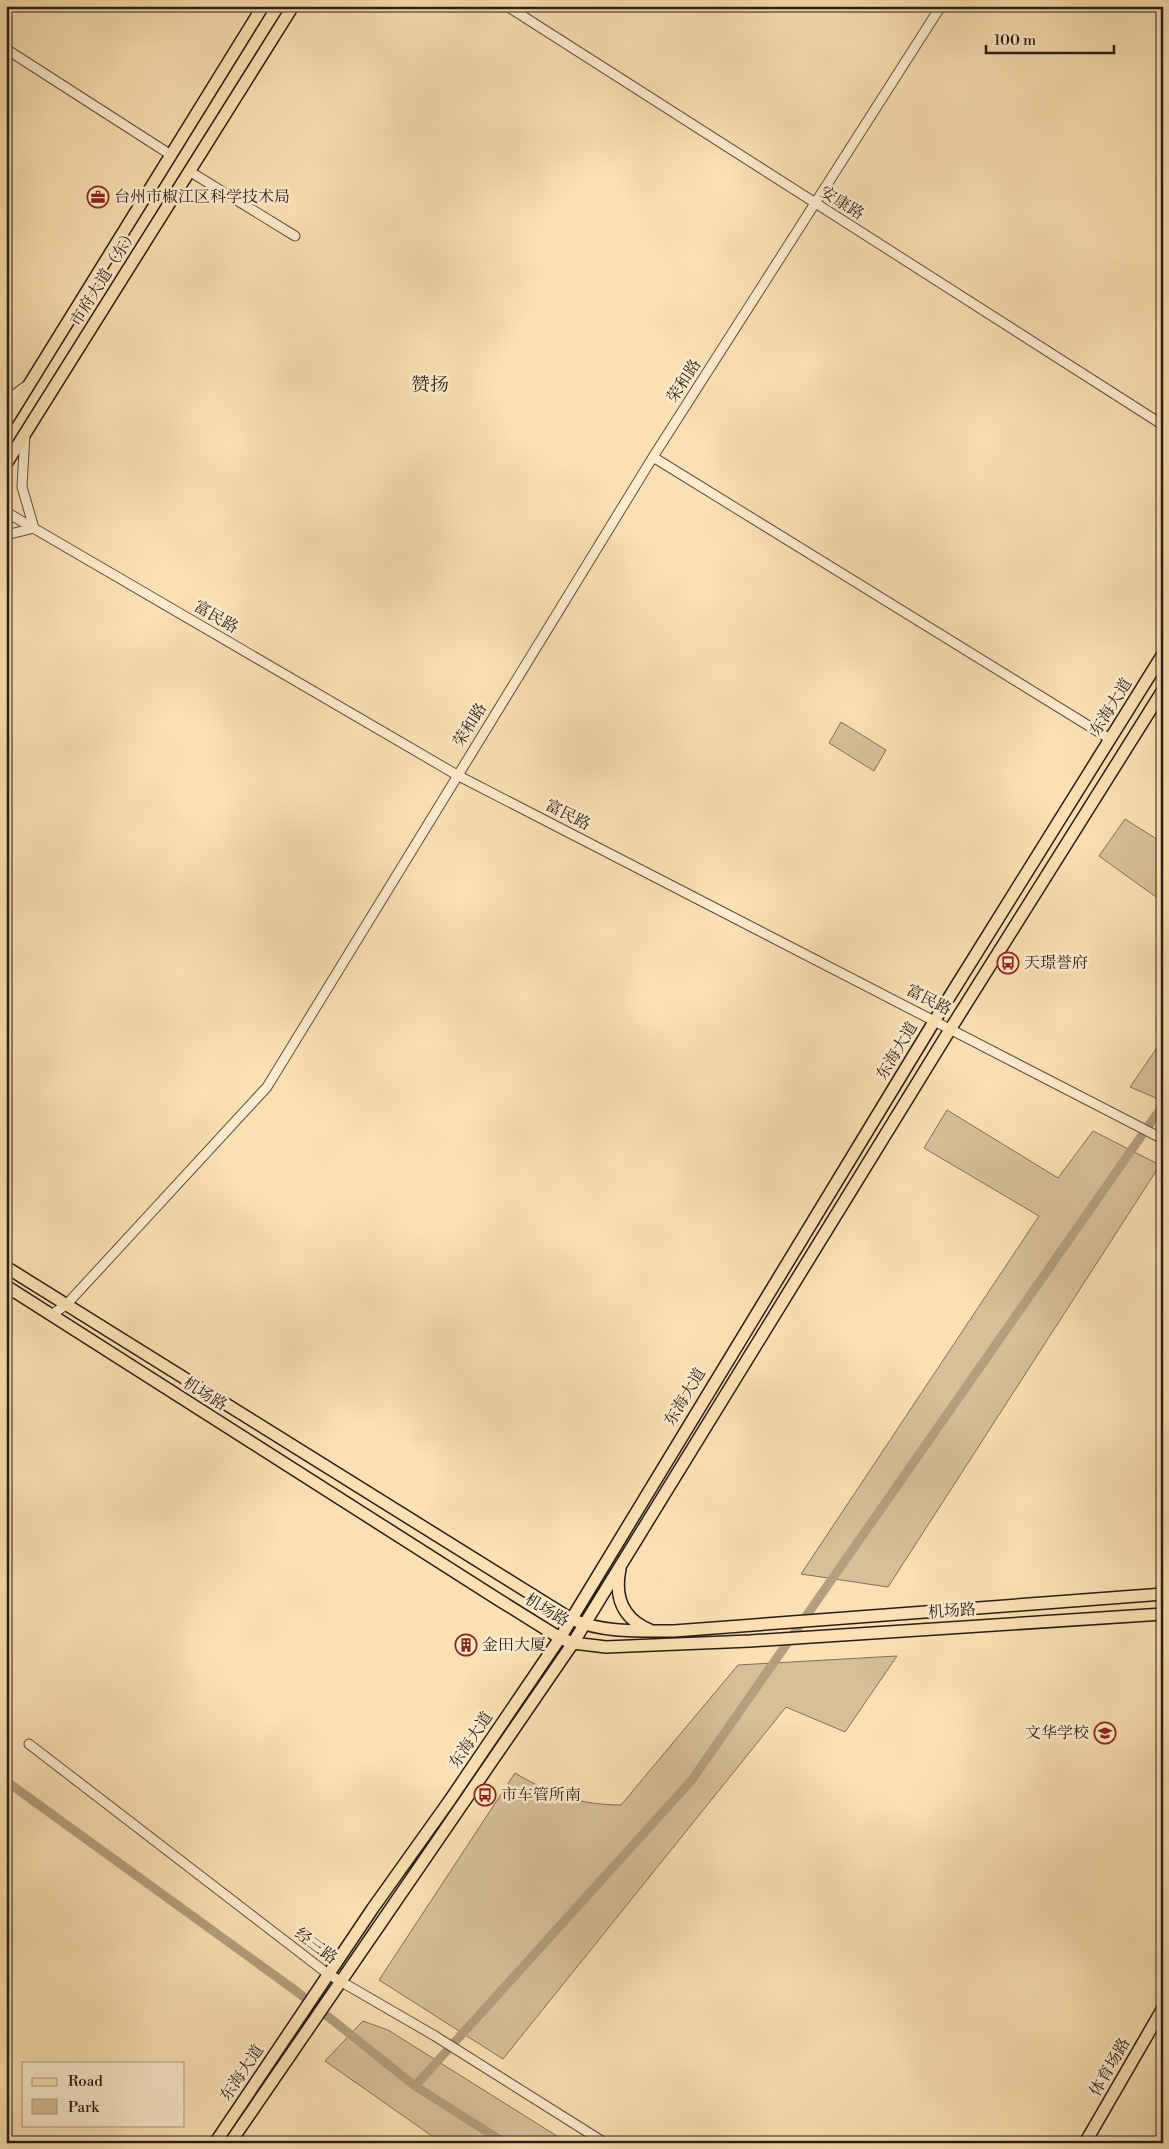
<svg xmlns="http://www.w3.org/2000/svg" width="1169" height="2149" viewBox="0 0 1169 2149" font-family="'Libre Bodoni','Noto Serif SC',serif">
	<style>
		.green { fill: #d7bf98; stroke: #806e58 }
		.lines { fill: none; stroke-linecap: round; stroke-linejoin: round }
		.canal { stroke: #b39e7d; stroke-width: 9 }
		.minor-casing { stroke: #5e4e3e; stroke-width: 11 }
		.major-casing { stroke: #2a1d17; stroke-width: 14 }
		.minor { stroke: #fcebcd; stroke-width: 9 }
		.major { stroke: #fae0b2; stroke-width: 11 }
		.labels { text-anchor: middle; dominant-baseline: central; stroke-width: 5; stroke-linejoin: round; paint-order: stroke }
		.poi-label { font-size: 16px; fill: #2a1d17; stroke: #fcebcd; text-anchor: start }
		.street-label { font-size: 16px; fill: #2a1d17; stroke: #fcebcd }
		.quarter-label { font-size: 19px; fill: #2a1d17; stroke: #fcebcd }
	</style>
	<rect width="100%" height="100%" fill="#fae0b2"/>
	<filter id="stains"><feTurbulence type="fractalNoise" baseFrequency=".004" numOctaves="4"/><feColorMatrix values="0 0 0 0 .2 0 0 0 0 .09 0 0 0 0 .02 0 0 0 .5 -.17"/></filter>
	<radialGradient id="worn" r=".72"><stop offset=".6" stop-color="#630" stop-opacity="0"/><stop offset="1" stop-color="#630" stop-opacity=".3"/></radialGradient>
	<path class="green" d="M 841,722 L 886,750 L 874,771 L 829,743 Z
		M 1125,819 L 1163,843 L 1163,902 L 1099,856 Z
		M 1163,1039 L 1163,1101 L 1130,1087 Z
		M 947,1110 L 1058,1178 L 1093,1131 L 1160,1165 L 888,1587 L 801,1574 L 1039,1216 L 924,1148 Z
		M 897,1656 L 845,1732 L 786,1707 L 503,2059 L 379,1980 L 515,1773 C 550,1794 580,1805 621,1805 L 738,1665 Z
		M 363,2021 L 388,2030 L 568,2143 L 442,2143 L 325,2061 Z"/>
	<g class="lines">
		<path class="canal" d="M 6,1781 L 296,1991 L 415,2086 L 505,2143
			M 415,2086 L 691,1781 L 1163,1105
			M 1162,2143 L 1163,2141"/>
		<g class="minor-casing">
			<path id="minor" d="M 507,6 L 1163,425
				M 6,49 L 171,155
				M 189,171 L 295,236
				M 6,401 L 26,386
				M 653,457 L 1110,739
				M 6,512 L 457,775 L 1163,1139
				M 6,535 L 34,528 L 22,487 L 25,433
				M 51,1315 L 66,1305 L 267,1087 L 653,457 L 941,6
				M 29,1744 L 328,1974 L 435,2036 L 605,2143"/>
		</g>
		<g class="major-casing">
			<path id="major" d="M 6,422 L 263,6
				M 6,464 L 293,6
				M 6,1267 L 571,1619 C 604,1633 638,1631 674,1631 L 1163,1594
				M 6,1286 L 499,1600 L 560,1638 L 573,1643 L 606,1647 L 750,1641 L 1163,1614
				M 620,1569 C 614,1598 623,1619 650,1630
				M 215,2143 L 373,1908 L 450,1800 L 560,1638 L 935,1020 L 1163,654
				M 230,2143 L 573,1643 L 951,1028 L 1163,690
				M 1085,2143 L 1163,2008"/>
		</g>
		<use href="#minor" class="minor"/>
		<use href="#major" class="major"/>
	</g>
	<defs>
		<g id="office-ring" transform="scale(1.125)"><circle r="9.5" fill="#fcebcd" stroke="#8f2418" stroke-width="1.5"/><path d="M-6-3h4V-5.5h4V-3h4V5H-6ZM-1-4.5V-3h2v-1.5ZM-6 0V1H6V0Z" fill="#8f2418"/></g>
		<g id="bus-ring" transform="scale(1.125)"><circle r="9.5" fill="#fcebcd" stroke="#8f2418" stroke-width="1.5"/><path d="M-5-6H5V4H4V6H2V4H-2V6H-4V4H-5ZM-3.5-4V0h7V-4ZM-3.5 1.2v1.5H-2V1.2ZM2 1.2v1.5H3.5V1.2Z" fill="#8f2418"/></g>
		<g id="building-ring" transform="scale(1.125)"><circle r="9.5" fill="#fcebcd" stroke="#8f2418" stroke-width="1.5"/><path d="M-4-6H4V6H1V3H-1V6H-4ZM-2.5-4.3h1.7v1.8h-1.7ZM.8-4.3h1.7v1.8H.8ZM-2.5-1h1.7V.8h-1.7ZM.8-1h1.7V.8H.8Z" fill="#8f2418"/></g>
		<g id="school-ring" transform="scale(1.125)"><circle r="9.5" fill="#fcebcd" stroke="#8f2418" stroke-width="1.5"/><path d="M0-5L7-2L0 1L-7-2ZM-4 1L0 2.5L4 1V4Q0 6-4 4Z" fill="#8f2418"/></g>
	</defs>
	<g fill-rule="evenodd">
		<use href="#office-ring" x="98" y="197"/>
		<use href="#bus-ring" x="1008" y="963"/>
		<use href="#building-ring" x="466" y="1645"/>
		<use href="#school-ring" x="1105" y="1733"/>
		<use href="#bus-ring" x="485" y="1795"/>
	</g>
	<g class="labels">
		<g class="poi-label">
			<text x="114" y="197">台州市椒江区科学技术局</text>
			<text x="1024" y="963">天璟誉府</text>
			<text x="482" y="1645">金田大厦</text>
			<text x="1089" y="1733" text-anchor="end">文华学校</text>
			<text x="501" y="1795">市车管所南</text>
		</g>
		<g class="street-label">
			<text transform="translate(842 203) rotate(32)">安康路</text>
			<text transform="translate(104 277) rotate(-58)">市府大道（东）</text>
			<text transform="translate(684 381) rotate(-57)">荣和路</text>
			<text transform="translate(216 617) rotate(30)">富民路</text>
			<text transform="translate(1111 707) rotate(-58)">东海大道</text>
			<text transform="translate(470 725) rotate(-58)">荣和路</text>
			<text transform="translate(568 815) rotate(27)">富民路</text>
			<text transform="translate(929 1000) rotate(27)">富民路</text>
			<text transform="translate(897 1051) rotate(-59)">东海大道</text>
			<text transform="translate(205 1394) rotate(32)">机场路</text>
			<text transform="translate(685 1397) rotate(-59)">东海大道</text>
			<text transform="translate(547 1610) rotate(31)">机场路</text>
			<text transform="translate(952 1611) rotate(-4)">机场路</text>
			<text transform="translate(471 1740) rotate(-56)">东海大道</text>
			<text transform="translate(316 1946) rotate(37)">经三路</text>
			<text transform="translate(1110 2067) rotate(-60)">体育场路</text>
			<text transform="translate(242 2073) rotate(-56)">东海大道</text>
		</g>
		<g class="quarter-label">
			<text x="430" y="385">赞扬</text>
		</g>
	</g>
	<rect width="1169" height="2149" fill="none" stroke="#fae0b2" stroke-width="25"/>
	<rect x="8" y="8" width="1154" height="2134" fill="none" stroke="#2a1d17" stroke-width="2.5"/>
	<rect x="12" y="12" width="1144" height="2124" fill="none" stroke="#2a1d17"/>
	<rect x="22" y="2062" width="162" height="65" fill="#fcebcd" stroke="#a89984"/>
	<rect x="32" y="2078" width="25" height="8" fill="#fae0b2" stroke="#a89984"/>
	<text x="68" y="2086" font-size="15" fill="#2a1d17">Road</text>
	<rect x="32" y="2099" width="25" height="15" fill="#d7bf98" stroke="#a89984"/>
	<text x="68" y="2112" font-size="15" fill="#2a1d17">Park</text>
	<path d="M986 45v8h128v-8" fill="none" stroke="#2a1d17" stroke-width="2.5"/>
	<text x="994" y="45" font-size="15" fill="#2a1d17" stroke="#fcebcd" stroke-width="4" paint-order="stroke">100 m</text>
	<rect width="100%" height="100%" filter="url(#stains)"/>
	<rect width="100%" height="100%" fill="url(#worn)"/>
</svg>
